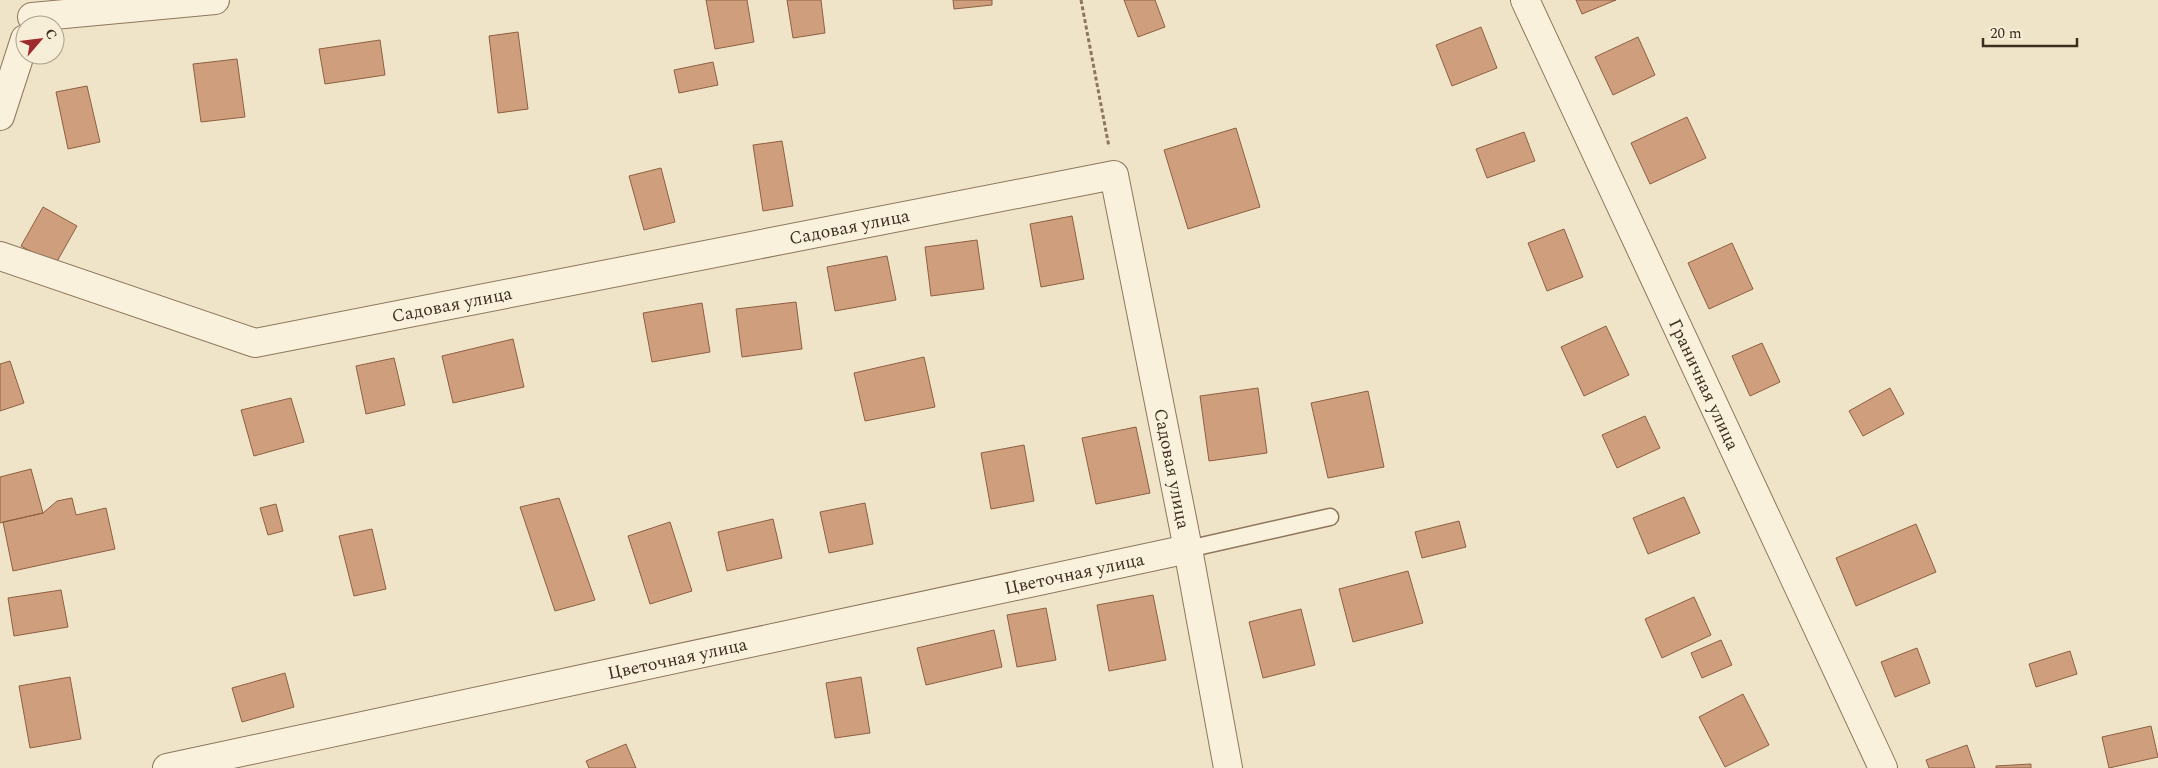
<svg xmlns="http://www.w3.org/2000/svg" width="2158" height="768" viewBox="0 0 2158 768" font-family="Spectral,serif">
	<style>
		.building { fill: #cf9f7d; stroke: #8d5f41 }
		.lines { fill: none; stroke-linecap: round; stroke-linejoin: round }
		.lane-casing { stroke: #8d765c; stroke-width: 19 }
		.street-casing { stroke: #8d765c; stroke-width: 30 }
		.path { stroke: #8d765c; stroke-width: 3; stroke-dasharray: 4 2.5; stroke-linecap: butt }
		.lane { stroke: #faf1dc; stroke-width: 16 }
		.street { stroke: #faf1dc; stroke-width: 28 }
		.labels { text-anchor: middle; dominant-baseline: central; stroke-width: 5; stroke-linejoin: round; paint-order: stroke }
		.street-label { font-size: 18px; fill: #3d2e20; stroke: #f7eed8 }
	</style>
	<rect width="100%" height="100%" fill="#f0e4c8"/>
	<path class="building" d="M 706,0 L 747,0 L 754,42 L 715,49 Z
		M 787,0 L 821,0 L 825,33 L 793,38 Z
		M 953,0 L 992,0 L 992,5 L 954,9 Z
		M 1124,0 L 1155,0 L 1165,27 L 1138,37 Z
		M 1576,0 L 1616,0 L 1582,14 Z
		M 1481,27 L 1497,68 L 1452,86 L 1436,45 Z
		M 518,32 L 528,109 L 498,113 L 489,36 Z
		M 1638,37 L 1655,75 L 1613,95 L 1595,57 Z
		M 380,40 L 385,75 L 325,84 L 319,49 Z
		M 237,59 L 245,117 L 201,122 L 193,64 Z
		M 713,62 L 718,85 L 679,93 L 674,70 Z
		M 87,86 L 100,142 L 68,149 L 56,92 Z
		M 1687,117 L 1706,158 L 1650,184 L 1631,143 Z
		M 1236,128 L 1260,207 L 1188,229 L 1164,150 Z
		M 1524,132 L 1535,161 L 1487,178 L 1476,149 Z
		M 782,141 L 793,206 L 763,211 L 753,145 Z
		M 661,168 L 675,222 L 644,230 L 629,176 Z
		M 43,207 L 77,226 L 55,265 L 21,246 Z
		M 1072,216 L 1084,279 L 1041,287 L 1030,224 Z
		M 1564,229 L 1583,277 L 1547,291 L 1528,243 Z
		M 977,240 L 984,289 L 931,296 L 925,247 Z
		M 1732,243 L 1753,289 L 1709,309 L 1688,263 Z
		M 887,256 L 896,300 L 835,311 L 827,267 Z
		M 796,302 L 802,349 L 742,357 L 736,309 Z
		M 702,303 L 710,352 L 652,362 L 643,313 Z
		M 1606,326 L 1629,375 L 1584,396 L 1561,347 Z
		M 513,339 L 524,387 L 453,403 L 442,356 Z
		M 1762,343 L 1780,382 L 1750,396 L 1732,356 Z
		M 924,357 L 935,407 L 865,421 L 854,373 Z
		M 394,358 L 405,405 L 366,414 L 356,366 Z
		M 10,361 L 24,403 L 0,411 L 0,364 Z
		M 1258,388 L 1267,453 L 1209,461 L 1200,396 Z
		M 1890,388 L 1904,414 L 1863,436 L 1849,411 Z
		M 1368,391 L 1384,467 L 1328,478 L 1311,403 Z
		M 291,398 L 304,442 L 254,456 L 241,410 Z
		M 1645,416 L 1660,448 L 1617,468 L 1602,435 Z
		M 1136,427 L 1150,493 L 1096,504 L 1082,438 Z
		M 1024,445 L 1034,501 L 991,509 L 981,453 Z
		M 31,469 L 43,513 L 0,523 L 0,477 Z
		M 1684,497 L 1700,533 L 1648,554 L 1633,518 Z
		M 72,498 L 76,515 L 106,508 L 115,549 L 13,571 L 3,522 L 43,513 L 57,501 Z
		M 559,498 L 595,600 L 555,611 L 520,507 Z
		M 865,503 L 873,544 L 829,553 L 820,512 Z
		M 276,504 L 283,531 L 268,535 L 260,508 Z
		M 773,519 L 782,558 L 727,571 L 718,532 Z
		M 1459,521 L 1466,547 L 1422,558 L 1415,532 Z
		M 670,522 L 692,591 L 650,604 L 628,536 Z
		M 1916,524 L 1936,572 L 1856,606 L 1836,558 Z
		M 372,529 L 386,589 L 354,596 L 339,536 Z
		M 1408,571 L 1423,623 L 1353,642 L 1339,589 Z
		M 61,590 L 68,627 L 14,636 L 8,598 Z
		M 1153,595 L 1166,660 L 1109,671 L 1097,605 Z
		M 1694,597 L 1711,635 L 1662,658 L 1645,619 Z
		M 1046,608 L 1056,660 L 1017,667 L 1007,615 Z
		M 1301,609 L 1315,665 L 1263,678 L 1249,622 Z
		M 994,630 L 1002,667 L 926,685 L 917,648 Z
		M 1721,640 L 1732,665 L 1702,678 L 1691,653 Z
		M 1917,648 L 1930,683 L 1895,697 L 1881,662 Z
		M 2070,651 L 2077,674 L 2036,687 L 2029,664 Z
		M 285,673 L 294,707 L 242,722 L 232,688 Z
		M 70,677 L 81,739 L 30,748 L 19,686 Z
		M 861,677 L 870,733 L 835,738 L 826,683 Z
		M 1743,694 L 1769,745 L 1725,767 L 1699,717 Z
		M 2151,726 L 2158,757 L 2109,768 L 2102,737 Z
		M 626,744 L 636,768 L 589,768 L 586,761 Z
		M 1967,745 L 1975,768 L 1929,768 L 1926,760 Z
		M 2031,764 L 2031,768 L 1996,768 L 1996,766 Z"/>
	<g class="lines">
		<g class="lane-casing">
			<path id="lane" d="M 1188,549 L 1330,517"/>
		</g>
		<g class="street-casing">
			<g id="street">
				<path id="s1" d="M 1525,0 L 1883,768"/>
				<path d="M 32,17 L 215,0"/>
				<path d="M 0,116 L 25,39"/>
				<path id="s2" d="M 0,256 L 255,343 L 1114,175 L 1188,549 L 1228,768"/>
				<path id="s3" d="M 167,768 L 1188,549"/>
			</g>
		</g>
		<path class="path" d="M 1081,0 L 1109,147"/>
		<use href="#lane" class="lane"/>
		<use href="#street" class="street"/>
	</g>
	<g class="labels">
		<g class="street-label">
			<text stroke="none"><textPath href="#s2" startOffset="875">Садовая улица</textPath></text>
			<text stroke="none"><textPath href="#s2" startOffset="470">Садовая улица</textPath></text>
			<text stroke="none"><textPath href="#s1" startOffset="424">Граничная улица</textPath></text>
			<text stroke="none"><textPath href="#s2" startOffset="1444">Садовая улица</textPath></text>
			<text stroke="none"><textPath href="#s3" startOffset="928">Цветочная улица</textPath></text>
			<text stroke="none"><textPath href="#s3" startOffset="522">Цветочная улица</textPath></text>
		</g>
	</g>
	<g transform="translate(40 40) rotate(62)"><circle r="24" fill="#f7eed8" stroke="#ada18e"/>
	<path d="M0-4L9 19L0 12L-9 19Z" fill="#9e2a2b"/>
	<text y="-8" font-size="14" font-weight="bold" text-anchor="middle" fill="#3d2e20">С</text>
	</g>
	<path d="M1983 38v8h94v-8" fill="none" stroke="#3d2e20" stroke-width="2.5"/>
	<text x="1990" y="38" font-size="15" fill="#3d2e20" stroke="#f7eed8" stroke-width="4" paint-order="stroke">20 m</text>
</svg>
